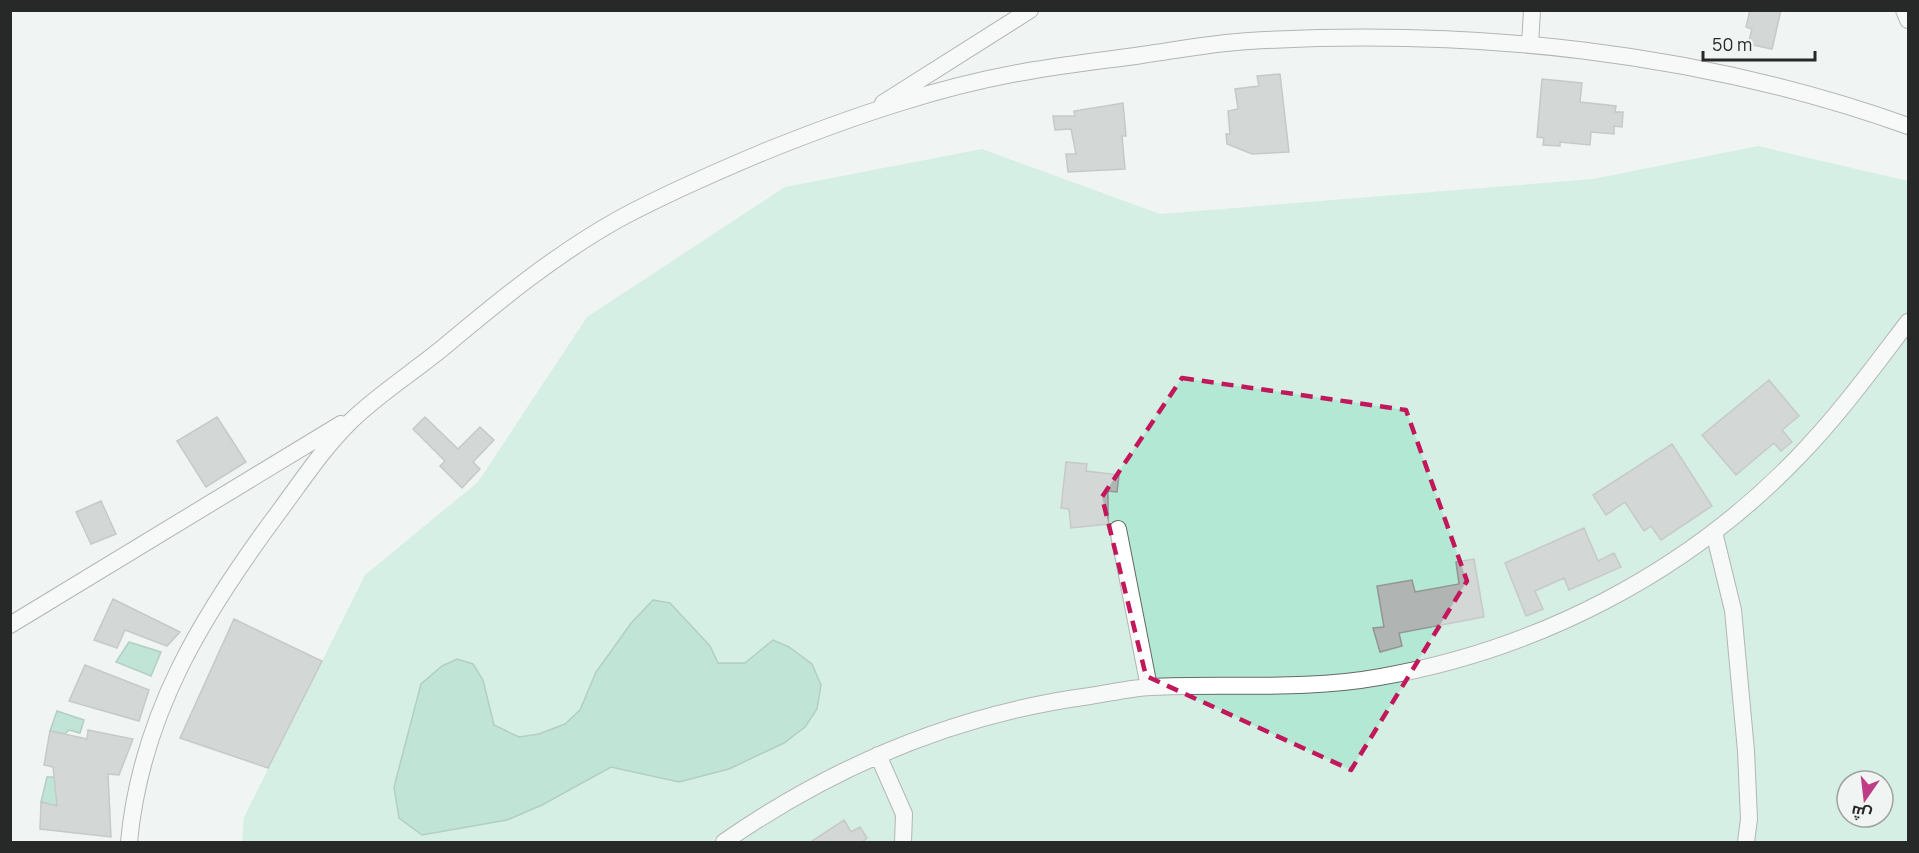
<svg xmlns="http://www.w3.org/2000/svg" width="1919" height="853" viewBox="0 0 1919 853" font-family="Manrope,Cairo,sans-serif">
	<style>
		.green { fill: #b3e9d4; fill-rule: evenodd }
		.water { fill: #85d2b6; stroke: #699f8b; stroke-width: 1.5 }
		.building { fill: #b0b4b3; stroke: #929594; stroke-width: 1.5 }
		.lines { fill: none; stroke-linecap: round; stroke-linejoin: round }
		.street-casing { stroke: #656967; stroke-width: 18 }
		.street { stroke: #fff; stroke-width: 16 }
		.marked { fill: none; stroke: #c2185b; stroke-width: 4.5; stroke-dasharray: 12 8; stroke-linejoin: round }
	</style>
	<rect width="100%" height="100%" fill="#f0f4f3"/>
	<path class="green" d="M 1758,146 L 1908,181 L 1908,842 L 242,842 L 244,817 L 365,575 L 478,482 L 587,317 L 785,187 L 982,149 L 1160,214 L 1593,179 ZM 1847,781 L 1883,781 L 1883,817 L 1847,817 Z"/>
	<path class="water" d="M 653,600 L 670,603 L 710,646 L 718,663 L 745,663 L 773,640 L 789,647 L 812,664 L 821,685 L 817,709 L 805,727 L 784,743 L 729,769 L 679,782 L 611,767 L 542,805 L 507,820 L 422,835 L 399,818 L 394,787 L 421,684 L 442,666 L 457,659 L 473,664 L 483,680 L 494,725 L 519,737 L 539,734 L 565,724 L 580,710 L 596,672 L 632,622 Z
		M 129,642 L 161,652 L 151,676 L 116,662 Z
		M 57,711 L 84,720 L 80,733 L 69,730 L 65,734 L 50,731 Z
		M 47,777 L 64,777 L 56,806 L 41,802 Z"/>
	<path class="building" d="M 1750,10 L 1781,10 L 1772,49 L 1748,44 L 1752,29 L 1746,27 Z
		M 1280,74 L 1289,152 L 1252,154 L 1227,144 L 1226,134 L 1230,134 L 1228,111 L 1238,109 L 1235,89 L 1259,86 L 1257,76 Z
		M 1542,79 L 1582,83 L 1580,102 L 1616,106 L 1615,112 L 1623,112 L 1622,127 L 1614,126 L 1614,134 L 1591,132 L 1590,145 L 1560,142 L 1560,146 L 1543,145 L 1544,138 L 1537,137 Z
		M 1123,103 L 1126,136 L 1122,136 L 1125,169 L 1068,172 L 1066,154 L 1076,154 L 1071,129 L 1055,130 L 1053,116 L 1075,116 L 1074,111 Z
		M 1769,380 L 1799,416 L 1782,430 L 1792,442 L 1781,451 L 1774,443 L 1736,475 L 1702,435 Z
		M 217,417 L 246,462 L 206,487 L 177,441 Z
		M 425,417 L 458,449 L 480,427 L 494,440 L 473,462 L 480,469 L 462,488 L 440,466 L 445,461 L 413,429 Z
		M 1672,444 L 1712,506 L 1661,540 L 1651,526 L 1644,531 L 1625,502 L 1606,515 L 1593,495 Z
		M 1066,462 L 1087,464 L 1086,471 L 1119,475 L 1117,492 L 1108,491 L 1108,524 L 1071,528 L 1069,509 L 1061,508 Z
		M 101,501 L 116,534 L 91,544 L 76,512 Z
		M 1584,528 L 1598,561 L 1614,553 L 1621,567 L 1569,590 L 1564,578 L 1535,591 L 1543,609 L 1526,616 L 1505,563 Z
		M 1474,559 L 1484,617 L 1399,633 L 1402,646 L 1380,652 L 1373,628 L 1384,627 L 1377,586 L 1412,580 L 1415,592 L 1459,584 L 1456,562 Z
		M 113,599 L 180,632 L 167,646 L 125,630 L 117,648 L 94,640 Z
		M 234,619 L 322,661 L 268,768 L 180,738 Z
		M 85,665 L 149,690 L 139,721 L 69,701 Z
		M 88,730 L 133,739 L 119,775 L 108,774 L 111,837 L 40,829 L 41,802 L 57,806 L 53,767 L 44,765 L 50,731 L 87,739 Z
		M 844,820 L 851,832 L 860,827 L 867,838 L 861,843 L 809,843 Z"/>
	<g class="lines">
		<g class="street-casing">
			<path id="street" d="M 1904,10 L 1908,20
				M 1530,45 L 1532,10
				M 883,103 L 1030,10
				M 1118,529 L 1149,687
				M 1714,532 L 1733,610 L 1746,751 L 1749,819 L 1746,842
				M 10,625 L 341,424
				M 878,755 L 904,814 L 903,842
				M 129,842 C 141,714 203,614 278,513 C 302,481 323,448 352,420 C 380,393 415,371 445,346 C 500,300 556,254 619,219 C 667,193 716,172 766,151 C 853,116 943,85 1035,70 C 1070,64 1106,60 1142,55 C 1177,50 1213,43 1249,41 C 1471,28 1698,51 1908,126
				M 724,842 C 835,765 956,714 1090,696 C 1110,693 1131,688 1151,687 C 1227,683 1303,691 1380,677 C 1537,650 1686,573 1797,458 C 1838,416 1873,368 1908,322"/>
		</g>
		<use href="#street" class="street"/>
	</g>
	<path d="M0 0H1919V853H0ZM 1182,378 L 1406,410 L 1467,581 L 1351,770 L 1146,676 L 1102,497 Z" fill="#f0f4f3" fill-opacity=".55" fill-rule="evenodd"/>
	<path class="marked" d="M 1182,378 L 1406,410 L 1467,581 L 1351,770 L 1146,676 L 1102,497 Z"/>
	<rect width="1919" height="853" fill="none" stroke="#272828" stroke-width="24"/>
	<g transform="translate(1865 799) rotate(194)"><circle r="28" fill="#f0f4f3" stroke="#a0a2a2" stroke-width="1.5"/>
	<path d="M0-4.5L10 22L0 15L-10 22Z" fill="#be3d86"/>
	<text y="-9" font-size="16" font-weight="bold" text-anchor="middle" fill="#272828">ش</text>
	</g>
	<path d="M1703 51v9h112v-9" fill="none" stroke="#272828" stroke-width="3"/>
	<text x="1712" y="51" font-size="18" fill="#272828" stroke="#f0f4f3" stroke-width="4.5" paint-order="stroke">50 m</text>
</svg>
